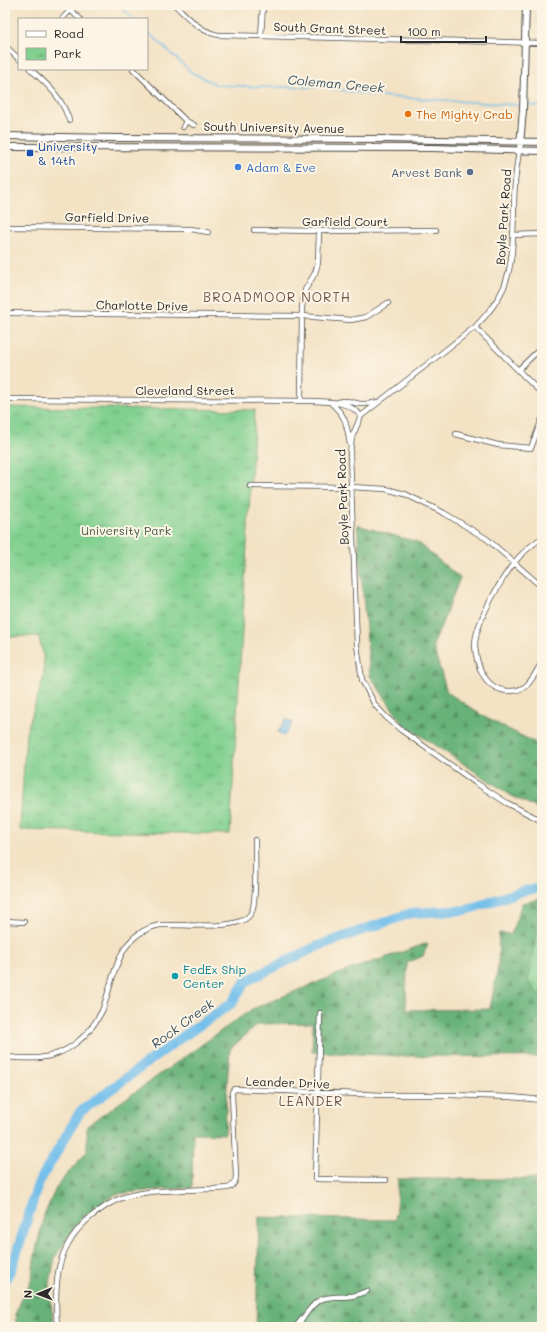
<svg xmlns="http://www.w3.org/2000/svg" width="547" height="1332" viewBox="0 0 547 1332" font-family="Mali,sans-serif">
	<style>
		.forest { fill: url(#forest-firs); stroke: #4a6e52 }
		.park { fill: url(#park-tufts); stroke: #567e5e }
		.water { fill: url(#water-waves); stroke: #4e748b }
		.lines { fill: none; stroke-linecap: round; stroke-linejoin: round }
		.stream { stroke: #71beeb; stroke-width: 1.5 }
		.river { stroke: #71beeb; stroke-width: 10 }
		.street-casing { stroke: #494642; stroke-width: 6 }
		.secondary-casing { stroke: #494642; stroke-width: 8 }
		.street { stroke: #fff; stroke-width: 4.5 }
		.secondary { stroke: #fff; stroke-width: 6 }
		.food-dot { fill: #e8710a; stroke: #fcf5e5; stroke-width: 1.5 }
		.transit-dot { fill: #1a4fb4; stroke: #fcf5e5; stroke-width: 1.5 }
		.shop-dot { fill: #3f7fe0; stroke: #fcf5e5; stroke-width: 1.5 }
		.service-dot { fill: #5c6f8a; stroke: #fcf5e5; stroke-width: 1.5 }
		.culture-dot { fill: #0f9aa8; stroke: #fcf5e5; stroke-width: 1.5 }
		.labels { text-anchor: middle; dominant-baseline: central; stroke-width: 4; stroke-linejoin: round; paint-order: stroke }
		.street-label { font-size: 12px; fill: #2b2b2b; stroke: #fcf5e5 }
		.food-label { font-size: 12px; fill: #c56008; stroke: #fcf5e5; text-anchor: start }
		.transit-label { font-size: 12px; fill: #164399; stroke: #fcf5e5; text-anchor: start }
		.shop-label { font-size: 12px; fill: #366cbe; stroke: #fcf5e5; text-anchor: start }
		.service-label { font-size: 12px; fill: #4e5e75; stroke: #fcf5e5; text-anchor: end }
		.park-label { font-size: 12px; fill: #455d49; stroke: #fcf5e5 }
		.culture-label { font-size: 12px; fill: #0d838f; stroke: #fcf5e5; text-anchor: start }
		.water-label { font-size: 13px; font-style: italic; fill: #405765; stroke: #fcf5e5 }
		.neighbourhood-label { font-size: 13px; letter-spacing: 1px; fill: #70584d; stroke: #fcf5e5 }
	</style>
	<defs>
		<pattern id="forest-firs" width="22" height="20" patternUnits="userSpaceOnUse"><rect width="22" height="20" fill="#68b27a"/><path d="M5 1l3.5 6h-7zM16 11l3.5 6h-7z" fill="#569164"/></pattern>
		<pattern id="park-tufts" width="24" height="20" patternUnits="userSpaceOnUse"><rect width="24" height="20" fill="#81d090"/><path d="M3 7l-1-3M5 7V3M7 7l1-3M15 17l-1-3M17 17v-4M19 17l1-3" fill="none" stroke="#6aa976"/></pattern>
		<pattern id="water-waves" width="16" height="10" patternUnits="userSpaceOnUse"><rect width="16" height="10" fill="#71beeb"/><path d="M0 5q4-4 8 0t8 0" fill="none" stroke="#5d9bbf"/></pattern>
	</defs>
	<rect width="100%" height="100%" fill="#fcf5e5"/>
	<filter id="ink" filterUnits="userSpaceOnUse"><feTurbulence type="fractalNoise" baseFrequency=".025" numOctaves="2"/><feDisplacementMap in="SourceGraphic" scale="8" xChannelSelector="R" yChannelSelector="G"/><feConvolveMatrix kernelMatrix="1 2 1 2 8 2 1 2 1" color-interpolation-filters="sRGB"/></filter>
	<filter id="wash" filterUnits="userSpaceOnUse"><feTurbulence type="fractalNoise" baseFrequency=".012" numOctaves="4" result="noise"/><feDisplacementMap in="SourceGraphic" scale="16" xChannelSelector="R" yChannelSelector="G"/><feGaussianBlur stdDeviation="0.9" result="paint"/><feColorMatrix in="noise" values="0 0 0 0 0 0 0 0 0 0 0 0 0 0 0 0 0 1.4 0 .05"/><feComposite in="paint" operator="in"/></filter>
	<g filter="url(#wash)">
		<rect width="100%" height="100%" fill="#f3e2c4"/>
		<path class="forest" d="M 357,525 L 417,542 L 460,578 L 433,646 L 447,692 L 486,718 L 542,746 L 542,810 L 512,796 L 403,724 L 370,676 Z
			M 542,899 L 542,1057 L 402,1056 L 312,1052 L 313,1023 L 258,1024 L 230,1049 L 227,1084 L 225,1134 L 193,1133 L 192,1188 L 154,1190 L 116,1194 L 95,1207 L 76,1225 L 55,1257 L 50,1283 L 53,1327 L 17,1327 L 15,1314 L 32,1278 L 34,1259 L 44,1215 L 57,1186 L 87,1151 L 87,1126 L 252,1009 L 343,972 L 428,943 L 423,956 L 407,963 L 406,1010 L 490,1009 L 498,967 L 499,933 L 511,934 L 522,903 Z
			M 398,1179 L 542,1179 L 542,1327 L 256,1327 L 259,1217 L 395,1220 Z"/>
		<path class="park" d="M 5,407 L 255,410 L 230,834 L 20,830 L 26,733 L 44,676 L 43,653 L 38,636 L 5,637 Z
			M 542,900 L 542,999 L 528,981 Z"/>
		<path class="water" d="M 286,719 L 293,723 L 284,736 L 278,732 Z"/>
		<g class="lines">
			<path class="stream" d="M 119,5 L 134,19
				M 147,31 L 191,72 L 217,85 L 262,87 L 321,87 L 379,96 L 518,105
				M 527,105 L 542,106"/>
			<path class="river" d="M 5,1280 L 13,1265 L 38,1184 L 80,1112 L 182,1037 L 232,1003 L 246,981 L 318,946 L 411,913 L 466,910 L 525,890 L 542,888"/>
		</g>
	</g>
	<g filter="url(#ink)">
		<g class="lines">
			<g class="street-casing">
				<path id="street" d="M 65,5 L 80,19
					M 175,5 C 189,18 200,32 219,35 L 542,43
					M 62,19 L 75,5
					M 261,36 L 263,5
					M 5,46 L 19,59
					M 30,69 C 47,84 62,97 69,120
					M 133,69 L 186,121 L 194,125
					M 183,127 L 186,121
					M 519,151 C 516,169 514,187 514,206 C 513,233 514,261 504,287 C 497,303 487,315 475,327 L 361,416 L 352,437 L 350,454 L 357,645 L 362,680 L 375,705 L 386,717 L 401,730 L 476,783 L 507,803 L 542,821
					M 5,227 L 191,229 L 208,232
					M 254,230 L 319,231 L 436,230
					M 513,235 L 542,234
					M 5,313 L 302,316 L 351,320 L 366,317 L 388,303
					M 475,327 L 542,394
					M 518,370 L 542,347
					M 5,399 L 313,401 C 329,402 350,401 361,416
					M 301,401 L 302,307 L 305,290 L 315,273 L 318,263 L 319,231
					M 330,402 C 347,417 346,423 350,444
					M 338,402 C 349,399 351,403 361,404 C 367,404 372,403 378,402
					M 456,434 L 498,445 L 531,448 L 542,419
					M 250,486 L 351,487 L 386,489 L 405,494 L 444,513 L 487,539 L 542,587
					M 542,538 C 534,543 527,549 520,556 C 505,572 475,622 475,645 C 476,665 485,691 510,691 C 516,691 522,689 527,685 C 533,679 538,669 542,662
					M 5,921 L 24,922
					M 320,1013 L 315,1179 L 386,1180
					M 5,1057 C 16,1058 28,1059 39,1058 C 68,1055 89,1036 102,1011 C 115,977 116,934 160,925 C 182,924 222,929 241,921 C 245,920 250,916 252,911 C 257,899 255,855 255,840
					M 57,1327 C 54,1282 55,1245 93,1215 C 104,1207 115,1199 128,1196 C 160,1188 195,1191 228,1188 C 234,1186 236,1182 236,1175 L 232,1095 L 232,1092 L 234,1089 L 384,1095 L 450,1095 L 511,1097 L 542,1100
					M 295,1327 C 304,1319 308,1308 318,1301 C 328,1295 341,1298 352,1296 C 357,1295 362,1293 367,1291"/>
			</g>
			<g class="secondary-casing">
				<path id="secondary" d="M 5,136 L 116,138 L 387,139 L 542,142
					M 520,145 L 523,110 L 526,5
					M 5,147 L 431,148 L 542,151"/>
			</g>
			<use href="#street" class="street"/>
			<use href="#secondary" class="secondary"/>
		</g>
	</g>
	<circle class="food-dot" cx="408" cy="114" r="4"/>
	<rect class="transit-dot" x="26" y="149" width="8" height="8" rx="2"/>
	<circle class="shop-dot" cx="238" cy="167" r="4"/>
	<circle class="service-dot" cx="470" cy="172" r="4"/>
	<circle class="culture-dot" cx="175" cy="976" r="4"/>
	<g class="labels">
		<g class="street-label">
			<text transform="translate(330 28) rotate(2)">South Grant Street</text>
			<text transform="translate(274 127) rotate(1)">South University Avenue</text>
			<text transform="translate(107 217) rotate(1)">Garfield Drive</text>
			<text transform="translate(503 217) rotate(-86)">Boyle Park Road</text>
			<text x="345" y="221">Garfield Court</text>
			<text transform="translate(142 305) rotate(1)">Charlotte Drive</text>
			<text x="185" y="390">Cleveland Street</text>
			<text transform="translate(342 497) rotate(-92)">Boyle Park Road</text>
			<text transform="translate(288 1082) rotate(2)">Leander Drive</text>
		</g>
		<g class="food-label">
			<text x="416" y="114">The Mighty Crab</text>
		</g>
		<g class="transit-label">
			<text x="38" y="146">University<tspan x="38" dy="14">&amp; 14th</tspan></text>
		</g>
		<g class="shop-label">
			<text x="246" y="167">Adam &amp; Eve</text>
		</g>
		<g class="service-label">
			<text x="462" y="172">Arvest Bank</text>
		</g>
		<g class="park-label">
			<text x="126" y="530">University Park</text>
		</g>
		<g class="culture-label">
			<text x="183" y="969">FedEx Ship<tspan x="183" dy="14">Center</tspan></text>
		</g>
		<g class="water-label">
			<text transform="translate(336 83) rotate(5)">Coleman Creek</text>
			<text transform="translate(182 1023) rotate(-36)">Rock Creek</text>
		</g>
		<g class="neighbourhood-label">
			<text x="277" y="296">BROADMOOR NORTH</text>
			<text x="311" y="1100">LEANDER</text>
		</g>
	</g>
	<rect width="547" height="1332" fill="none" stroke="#fcf5e5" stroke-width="20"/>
	<rect x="18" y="18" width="130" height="52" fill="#fcf5e5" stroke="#a8a49b"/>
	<rect x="26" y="31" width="20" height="6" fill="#ffffff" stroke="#a8a49b"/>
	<text x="54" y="38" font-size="12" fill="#2b2b2b">Road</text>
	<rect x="26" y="48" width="20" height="12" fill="url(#park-tufts)" stroke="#a8a49b"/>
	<text x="54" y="58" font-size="12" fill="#2b2b2b">Park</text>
	<g transform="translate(38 1294) rotate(269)" stroke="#fcf5e5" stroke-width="3" paint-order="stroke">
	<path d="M0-3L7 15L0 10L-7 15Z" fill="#2b2b2b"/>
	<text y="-6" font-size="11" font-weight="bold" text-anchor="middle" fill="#2b2b2b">N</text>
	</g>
	<path d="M401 36v6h85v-6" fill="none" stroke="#2b2b2b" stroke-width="2"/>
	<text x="407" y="36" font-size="12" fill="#2b2b2b" stroke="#fcf5e5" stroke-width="3" paint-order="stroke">100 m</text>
</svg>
